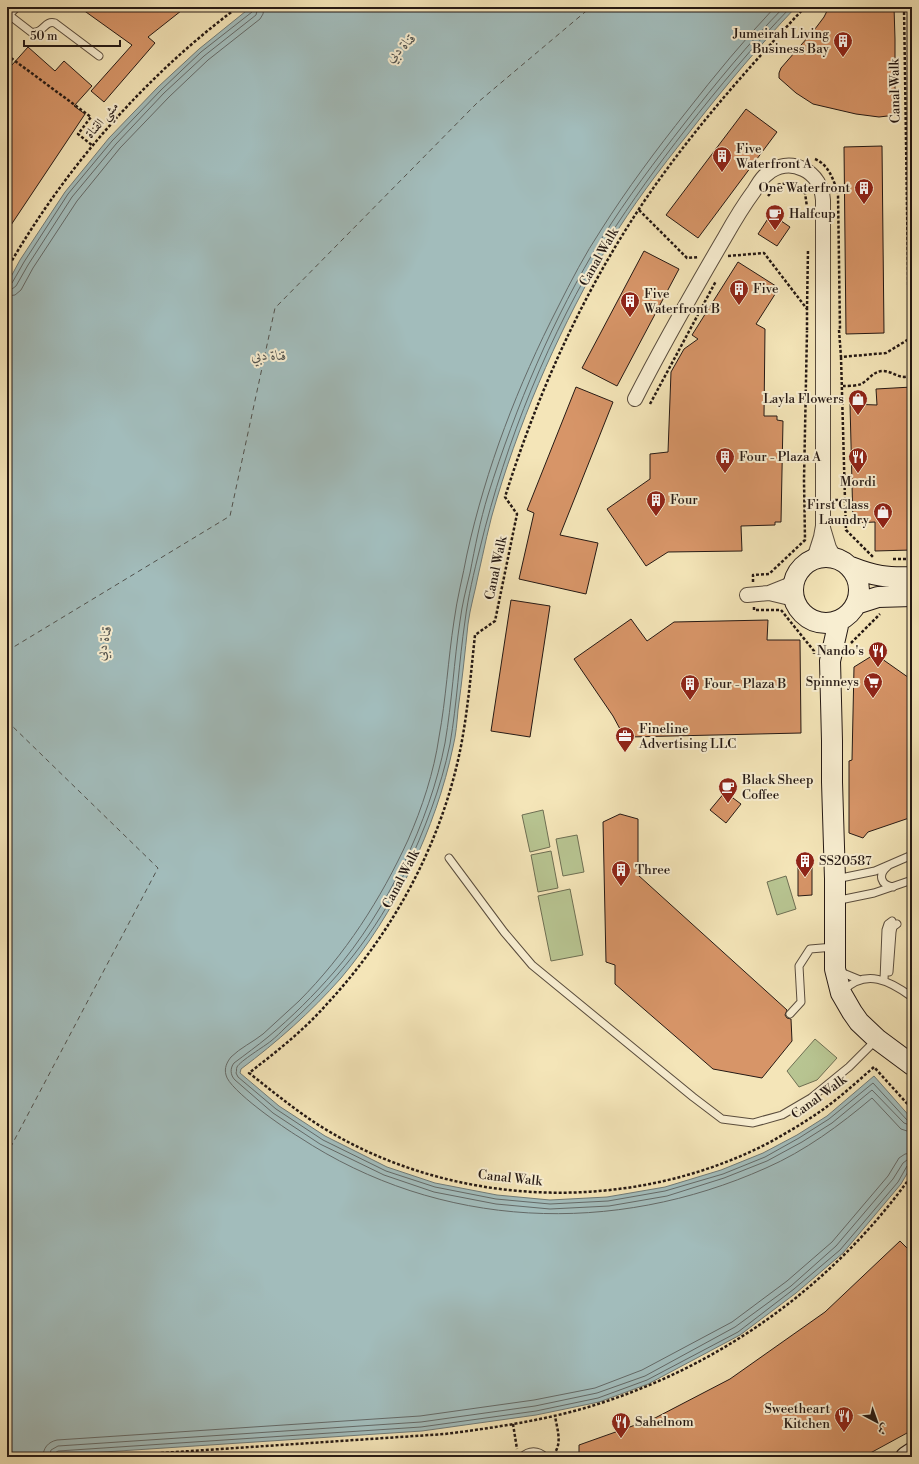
<svg xmlns="http://www.w3.org/2000/svg" width="919" height="1464" viewBox="0 0 919 1464" font-family="'Libre Bodoni',Amiri,serif">
	<style>
		.green { fill: #b8c592; stroke: #6e6f53 }
		.water { fill: #a2bcbb; stroke: #707b78 }
		.lines { fill: none; stroke-linecap: round; stroke-linejoin: round }
		.shore { stroke: #646a68; stroke-width: 1 }
		.ferry { stroke: #51524e; stroke-width: 1; stroke-dasharray: 5 4; stroke-linecap: butt }
		.building { fill: #d79568; stroke: #251914 }
		.lane-casing { stroke: #594c3d; stroke-width: 9 }
		.street-casing { stroke: #594c3d; stroke-width: 16 }
		.secondary-casing { stroke: #251914; stroke-width: 22 }
		.path { stroke: #251914; stroke-width: 2.5; stroke-dasharray: 3 2; stroke-linecap: butt }
		.lane { stroke: #f8eed1; stroke-width: 7 }
		.street { stroke: #f8eed1; stroke-width: 14 }
		.secondary { stroke: #f8eed1; stroke-width: 20 }
		.labels { text-anchor: middle; dominant-baseline: central; stroke-width: 4; stroke-linejoin: round; paint-order: stroke }
		.poi-label { font-size: 13px; fill: #251914; stroke: #f8eed1; text-anchor: start }
		.street-label { font-size: 13px; fill: #251914; stroke: #f8eed1 }
		.water-label { font-size: 14px; font-style: italic; fill: #51524e; stroke: #f8eed1 }
	</style>
	<rect width="100%" height="100%" fill="#f4e5b8"/>
	<filter id="stains"><feTurbulence type="fractalNoise" baseFrequency=".005" numOctaves="4"/><feColorMatrix values="0 0 0 0 .2 0 0 0 0 .09 0 0 0 0 .02 0 0 0 .5 -.17"/></filter>
	<radialGradient id="worn" r=".72"><stop offset=".6" stop-color="#630" stop-opacity="0"/><stop offset="1" stop-color="#630" stop-opacity=".3"/></radialGradient>
	<path class="green" d="M 543,810 L 550,847 L 530,852 L 522,815 Z
		M 577,835 L 584,872 L 563,876 L 556,839 Z
		M 551,851 L 558,888 L 538,892 L 531,855 Z
		M 786,876 L 796,909 L 777,915 L 767,882 Z
		M 570,889 L 583,955 L 551,961 L 538,896 Z
		M 815,1039 L 837,1058 L 817,1080 L 799,1087 L 787,1071 Z"/>
	<path class="water" d="M 251,7 L 796,7 C 758,47 722,90 688,134 C 660,169 632,206 609,244 C 562,324 524,409 497,498 C 489,523 484,550 478,576 C 475,592 470,608 468,624 C 465,653 462,681 458,710 C 457,722 456,735 453,747 C 436,828 395,914 341,978 C 311,1012 277,1042 241,1069 L 240,1073 L 279,1106 L 325,1136 L 387,1167 L 435,1183 L 497,1195 L 550,1200 L 607,1197 L 665,1187 L 721,1170 L 763,1153 L 797,1135 L 827,1116 L 874,1076 L 912,1119 L 912,1165 L 901,1184 L 843,1253 L 796,1293 L 740,1335 L 648,1384 L 599,1402 L 536,1415 L 422,1431 L 28,1457 L 7,1457 L 7,284 L 20,260 L 65,192 L 109,138 L 158,87 L 199,49 Z"/>
	<g class="lines">
		<path class="shore" d="M 775,7 C 744,40 715,75 687,111 C 656,150 627,189 601,230 C 585,254 571,281 558,307 C 518,385 486,468 467,554 C 463,576 457,598 454,621 C 448,660 446,699 439,737 C 434,772 422,808 408,840 C 381,899 345,955 299,1001 C 287,1012 275,1023 263,1034 C 253,1042 240,1048 231,1057 C 227,1062 224,1068 226,1075 C 229,1090 284,1128 299,1137 C 440,1230 614,1236 766,1168 C 805,1151 840,1125 872,1098 L 901,1129 L 907,1131 L 912,1132
			M 784,7 C 748,44 716,83 684,124 C 656,160 627,198 602,238 C 553,318 516,406 488,495 C 480,521 475,547 470,573 C 466,589 462,605 460,621 C 454,661 452,702 445,743 C 430,821 386,912 334,972 C 314,995 292,1017 268,1037 C 257,1046 246,1054 234,1063 C 230,1068 230,1075 235,1080 L 273,1113 L 320,1144 L 384,1175 L 434,1192 L 496,1204 L 550,1209 L 609,1206 L 667,1196 L 724,1178 L 767,1161 L 802,1142 L 832,1123 L 872,1090 L 904,1123 L 912,1126
			M 791,7 C 753,46 719,87 686,129 C 658,165 631,202 607,240 C 549,335 506,440 480,548 C 474,572 468,597 465,621 C 459,662 457,703 450,744 C 441,788 424,831 405,872 C 377,932 334,984 285,1028 C 281,1032 276,1037 271,1041 C 265,1046 240,1061 237,1067 C 236,1069 237,1071 236,1073 L 238,1077 L 276,1109 L 323,1140 L 386,1171 L 435,1187 L 496,1199 L 550,1204 L 608,1201 L 665,1191 L 723,1174 L 765,1157 L 799,1138 L 829,1119 L 873,1083 L 907,1120 L 912,1121
			M 7,285 L 12,283 L 24,262 L 68,194 L 112,141 L 161,90 L 201,52 L 252,12 L 253,7
			M 7,290 L 12,289 L 16,286 L 28,265 L 72,197 L 116,144 L 164,93 L 204,56 L 256,15 L 258,7
			M 7,296 L 15,295 L 21,290 L 33,268 L 77,201 L 120,148 L 169,97 L 208,60 L 260,19 L 263,14 L 264,7
			M 43,1457 C 43,1448 48,1442 57,1440 L 420,1416 L 534,1400 L 595,1388 L 642,1370 L 732,1322 L 787,1281 L 832,1242 L 888,1176 L 899,1158 L 905,1154 L 912,1153
			M 49,1457 L 51,1450 L 58,1446 L 421,1422 L 535,1406 L 597,1393 L 645,1376 L 735,1327 L 791,1286 L 836,1246 L 893,1179 L 903,1163 L 907,1160 L 912,1159
			M 54,1457 L 55,1453 L 58,1451 L 421,1427 L 536,1411 L 598,1398 L 647,1380 L 738,1332 L 794,1289 L 840,1250 L 898,1182 L 907,1166 L 912,1164"/>
		<path class="ferry" d="M 7,651 L 230,516 L 275,308 L 477,103 L 591,7
			M 7,721 L 158,868 L 7,1154"/>
	</g>
	<path class="building" d="M 79,7 L 186,7 L 148,37 L 155,43 L 104,102 L 91,91 L 132,45 Z
		M 829,7 L 894,7 L 895,39 L 895,88 L 900,109 L 896,115 L 879,117 L 856,114 L 813,104 L 796,93 L 779,78 L 779,73 L 781,68 L 815,29 L 824,17 Z
		M 28,47 L 55,71 L 64,61 L 92,86 L 74,106 L 85,114 L 7,231 L 7,61 L 12,65 Z
		M 746,109 L 777,132 L 698,238 L 666,215 Z
		M 882,146 L 884,333 L 846,334 L 844,147 Z
		M 771,214 L 790,227 L 777,246 L 758,234 Z
		M 644,251 L 679,269 L 617,386 L 582,368 Z
		M 738,262 L 779,288 L 756,324 L 765,329 L 764,416 L 777,416 L 777,420 L 783,421 L 781,522 L 775,522 L 775,525 L 741,526 L 742,551 L 668,552 L 646,566 L 607,509 L 650,479 L 650,454 L 668,452 L 671,372 L 684,349 L 698,339 L 692,335 Z
		M 576,387 L 613,402 L 560,535 L 598,543 L 586,594 L 519,579 L 534,513 L 527,510 Z
		M 912,387 L 912,550 L 875,551 L 875,522 L 853,523 L 850,404 L 877,405 L 876,389 Z
		M 511,600 L 550,606 L 530,737 L 491,731 Z
		M 631,619 L 647,641 L 674,622 L 768,620 L 767,640 L 800,640 L 801,733 L 629,737 L 620,729 L 613,716 L 574,659 Z
		M 875,654 L 912,680 L 912,817 L 868,832 L 863,838 L 849,833 L 849,761 L 852,760 L 854,667 Z
		M 725,792 L 741,804 L 726,823 L 710,810 Z
		M 620,814 L 638,819 L 638,875 L 787,1010 L 785,1015 L 787,1018 L 791,1019 L 792,1041 L 762,1078 L 713,1069 L 615,984 L 615,965 L 606,962 L 603,822 Z
		M 798,861 L 812,861 L 812,895 L 798,896 Z
		M 900,1241 L 912,1253 L 912,1429 L 907,1433 L 863,1457 L 579,1457 L 579,1445 L 655,1418 L 730,1379 L 825,1312 Z"/>
	<g class="lines">
		<g class="lane-casing">
			<path id="lane" d="M 9,15 L 31,32 C 44,34 44,20 55,23 L 99,56
				M 7,17 L 17,7
				M 449,858 L 504,932 L 532,965 L 693,1097 L 722,1119 L 753,1123 L 782,1115 L 811,1098 L 849,1067 L 876,1040
				M 888,866 C 877,875 881,885 893,887
				M 836,879 L 875,871 L 912,855
				M 835,901 L 874,893 L 912,880
				M 838,971 L 860,980
				M 889,972 L 892,932 L 893,927 L 897,924
				M 884,980 L 886,930 L 888,924 L 892,921
				M 843,991 C 866,968 890,981 912,997
				M 790,1014 L 801,1002 L 799,966 L 810,949 L 834,947
				M 522,1457 C 529,1450 538,1450 545,1457
				M 886,1457 L 892,1457"/>
		</g>
		<g class="street-casing">
			<path id="street" d="M 635,399 C 663,344 694,290 725,237 C 734,221 743,206 754,191 C 758,185 761,178 767,174 C 777,165 791,163 803,169 C 816,175 822,187 823,200 L 823,526 L 821,537 L 814,559
				M 823,528 L 829,548 L 834,557
				M 769,593 L 794,599
				M 747,595 L 769,593 L 794,583"/>
		</g>
		<g class="secondary-casing">
			<path id="secondary" d="M793 590a33 33 0 1 1 66 0a33 33 0 1 1-66 0Z
				M 851,567 C 874,576 887,578 912,577
				M 856,604 L 878,597 L 912,596
				M 839,621 L 830,661 L 832,741 L 832,782 L 835,879 L 835,969 L 841,993 L 852,1012 L 859,1022 L 877,1039 L 912,1065
				M 906,1457 L 912,1453"/>
		</g>
		<path class="path" d="M 805,7 C 748,68 692,131 645,200 C 583,292 538,392 505,497 L 517,514 L 495,621 L 475,635 C 471,672 468,709 461,746 C 442,843 393,933 326,1005 C 303,1031 276,1052 249,1073 C 276,1094 301,1115 330,1132 C 463,1210 638,1213 774,1140 C 793,1129 812,1118 829,1105 C 845,1093 859,1080 874,1067 L 912,1109
			M 904,7 L 909,339 L 912,341
			M 7,55 L 91,117 L 78,134 L 93,146
			M 815,159 C 829,165 833,179 838,193 L 840,330
			M 768,196 L 777,185 L 792,182 L 805,193 L 809,221
			M 639,210 L 687,258 L 699,257
			M 728,256 L 764,253 L 807,309 L 807,331 L 808,331
			M 7,269 C 65,168 144,77 238,7
			M 807,309 L 808,250
			M 839,330 L 841,357 L 886,353 L 909,339
			M 843,386 C 848,386 856,386 861,384 C 869,380 873,371 883,371 C 894,371 901,382 912,374
			M 650,404 L 716,281
			M 835,500 L 845,500 L 841,357
			M 845,500 L 846,530 L 873,557
			M 893,559 L 912,559
			M 753,582 L 753,575 L 769,574 L 805,540 L 804,480 L 807,331
			M 754,607 L 754,610 L 781,610 L 814,651 L 814,654
			M 851,643 L 880,614
			M 513,1424 L 517,1449
			M 553,1455 C 563,1444 557,1429 555,1416
			M 101,1457 L 445,1434 C 492,1428 540,1421 585,1408 C 717,1369 832,1287 912,1175"/>
		<use href="#lane" class="lane"/>
		<use href="#street" class="street"/>
		<use href="#secondary" class="secondary"/>
	</g>
	<defs>
		<g id="building-pin" transform="scale(1)"><path d="M0 17L-7.5 6A9.5 9.5 0 1 1 7.5 6Z" fill="#8f2418" stroke="#f8eed1"/><path d="M-4-6H4V6H1V3H-1V6H-4ZM-2.5-4.3h1.7v1.8h-1.7ZM.8-4.3h1.7v1.8H.8ZM-2.5-1h1.7V.8h-1.7ZM.8-1h1.7V.8H.8Z" fill="#fff"/></g>
		<g id="cafe-pin" transform="scale(1)"><path d="M0 17L-7.5 6A9.5 9.5 0 1 1 7.5 6Z" fill="#8f2418" stroke="#f8eed1"/><path d="M-5.5-4.5H6V0H3Q3 3.5 0 3.5H-2.5Q-5.5 3.5-5.5 0ZM3-3.2v2h1.7v-2ZM-6 4.5H4V6H-6Z" fill="#fff"/></g>
		<g id="shop-pin" transform="scale(1)"><path d="M0 17L-7.5 6A9.5 9.5 0 1 1 7.5 6Z" fill="#8f2418" stroke="#f8eed1"/><path d="M-5-2.5h2.3a2.7 3.5 0 0 1 5.4 0H5L5.5 6h-11ZM-1.5-2.5h3a1.5 2.3 0 0 0-3 0Z" fill="#fff"/></g>
		<g id="restaurant-pin" transform="scale(1)"><path d="M0 17L-7.5 6A9.5 9.5 0 1 1 7.5 6Z" fill="#8f2418" stroke="#f8eed1"/><path d="M-5-6h1v4h1v-4h1v4h1v-4h1v5L-1.5 .5V6h-2V.5L-5-1ZM5-6V6H3V1.5H1.5Q1.5-4 5-6Z" fill="#fff"/></g>
		<g id="supermarket-pin" transform="scale(1)"><path d="M0 17L-7.5 6A9.5 9.5 0 1 1 7.5 6Z" fill="#8f2418" stroke="#f8eed1"/><path d="M-6-5.5h2.5l.6 2H6L4.5 2H-2.5L-4.4-4H-6ZM-1.5 3.2a1.3 1.3 0 1 0 .1 0ZM3 3.2a1.3 1.3 0 1 0 .1 0Z" fill="#fff"/></g>
		<g id="office-pin" transform="scale(1)"><path d="M0 17L-7.5 6A9.5 9.5 0 1 1 7.5 6Z" fill="#8f2418" stroke="#f8eed1"/><path d="M-6-3h4V-5.5h4V-3h4V5H-6ZM-1-4.5V-3h2v-1.5ZM-6 0V1H6V0Z" fill="#fff"/></g>
	</defs>
	<g fill-rule="evenodd">
		<use href="#building-pin" x="843" y="41"/>
		<use href="#building-pin" x="722" y="156"/>
		<use href="#building-pin" x="864" y="188"/>
		<use href="#cafe-pin" x="775" y="214"/>
		<use href="#building-pin" x="739" y="289"/>
		<use href="#building-pin" x="630" y="301"/>
		<use href="#shop-pin" x="858" y="399"/>
		<use href="#building-pin" x="725" y="457"/>
		<use href="#restaurant-pin" x="858" y="457"/>
		<use href="#building-pin" x="656" y="500"/>
		<use href="#shop-pin" x="883" y="512"/>
		<use href="#restaurant-pin" x="878" y="651"/>
		<use href="#supermarket-pin" x="873" y="682"/>
		<use href="#building-pin" x="690" y="684"/>
		<use href="#office-pin" x="625" y="736"/>
		<use href="#cafe-pin" x="728" y="787"/>
		<use href="#building-pin" x="805" y="861"/>
		<use href="#building-pin" x="621" y="870"/>
		<use href="#restaurant-pin" x="844" y="1416"/>
		<use href="#restaurant-pin" x="621" y="1422"/>
	</g>
	<g class="labels">
		<g class="poi-label">
			<text x="829" y="34" text-anchor="end">Jumeirah Living<tspan x="829" dy="15">Business Bay</tspan></text>
			<text x="736" y="149">Five<tspan x="736" dy="15">Waterfront A</tspan></text>
			<text x="850" y="188" text-anchor="end">One Waterfront</text>
			<text x="789" y="214">Halfcup</text>
			<text x="753" y="289">Five</text>
			<text x="644" y="294">Five<tspan x="644" dy="15">Waterfront B</tspan></text>
			<text x="844" y="399" text-anchor="end">Layla Flowers</text>
			<text x="739" y="457">Four - Plaza A</text>
			<text x="858" y="482" text-anchor="middle">Mordi</text>
			<text x="670" y="500">Four</text>
			<text x="869" y="505" text-anchor="end">First Class<tspan x="869" dy="15">Laundry</tspan></text>
			<text x="864" y="651" text-anchor="end">Nando's</text>
			<text x="859" y="682" text-anchor="end">Spinneys</text>
			<text x="704" y="684">Four - Plaza B</text>
			<text x="639" y="729">Fineline<tspan x="639" dy="15">Advertising LLC</tspan></text>
			<text x="742" y="780">Black Sheep<tspan x="742" dy="15">Coffee</tspan></text>
			<text x="819" y="861">SS20587</text>
			<text x="635" y="870">Three</text>
			<text x="830" y="1409" text-anchor="end">Sweetheart<tspan x="830" dy="15">Kitchen</tspan></text>
			<text x="635" y="1422">Sahelnom</text>
		</g>
		<g class="street-label">
			<text transform="translate(895 91) rotate(-91)">Canal Walk</text>
			<text transform="translate(102 120) rotate(-49)">مشي القناة</text>
			<text transform="translate(599 257) rotate(-60)">Canal Walk</text>
			<text transform="translate(496 568) rotate(-78)">Canal Walk</text>
			<text transform="translate(401 879) rotate(-62)">Canal Walk</text>
			<text transform="translate(819 1097) rotate(-36)">Canal Walk</text>
			<text transform="translate(510 1178) rotate(6)">Canal Walk</text>
		</g>
		<g class="water-label">
			<text transform="translate(401 48) rotate(-43)">قناة دبي</text>
			<text x="269" y="356">قناة دبي</text>
			<text transform="translate(104 643) rotate(-78)">قناة دبي</text>
		</g>
	</g>
	<rect width="919" height="1464" fill="none" stroke="#f4e5b8" stroke-width="24"/>
	<rect x="8" y="8" width="903" height="1448" fill="none" stroke="#251914" stroke-width="2"/>
	<rect x="12" y="12" width="895" height="1440" fill="none" stroke="#251914"/>
	<g transform="translate(877 1422) rotate(139)" stroke="#f8eed1" stroke-width="3" paint-order="stroke">
	<path d="M0-3L7 15L0 10L-7 15Z" fill="#251914"/>
	<text y="-6" font-size="11" font-weight="bold" text-anchor="middle" fill="#251914">ش</text>
	</g>
	<path d="M24 40v6h96v-6" fill="none" stroke="#251914" stroke-width="2"/>
	<text x="30" y="40" font-size="12" fill="#251914" stroke="#f8eed1" stroke-width="3" paint-order="stroke">50 m</text>
	<rect width="100%" height="100%" filter="url(#stains)"/>
	<rect width="100%" height="100%" fill="url(#worn)"/>
</svg>
